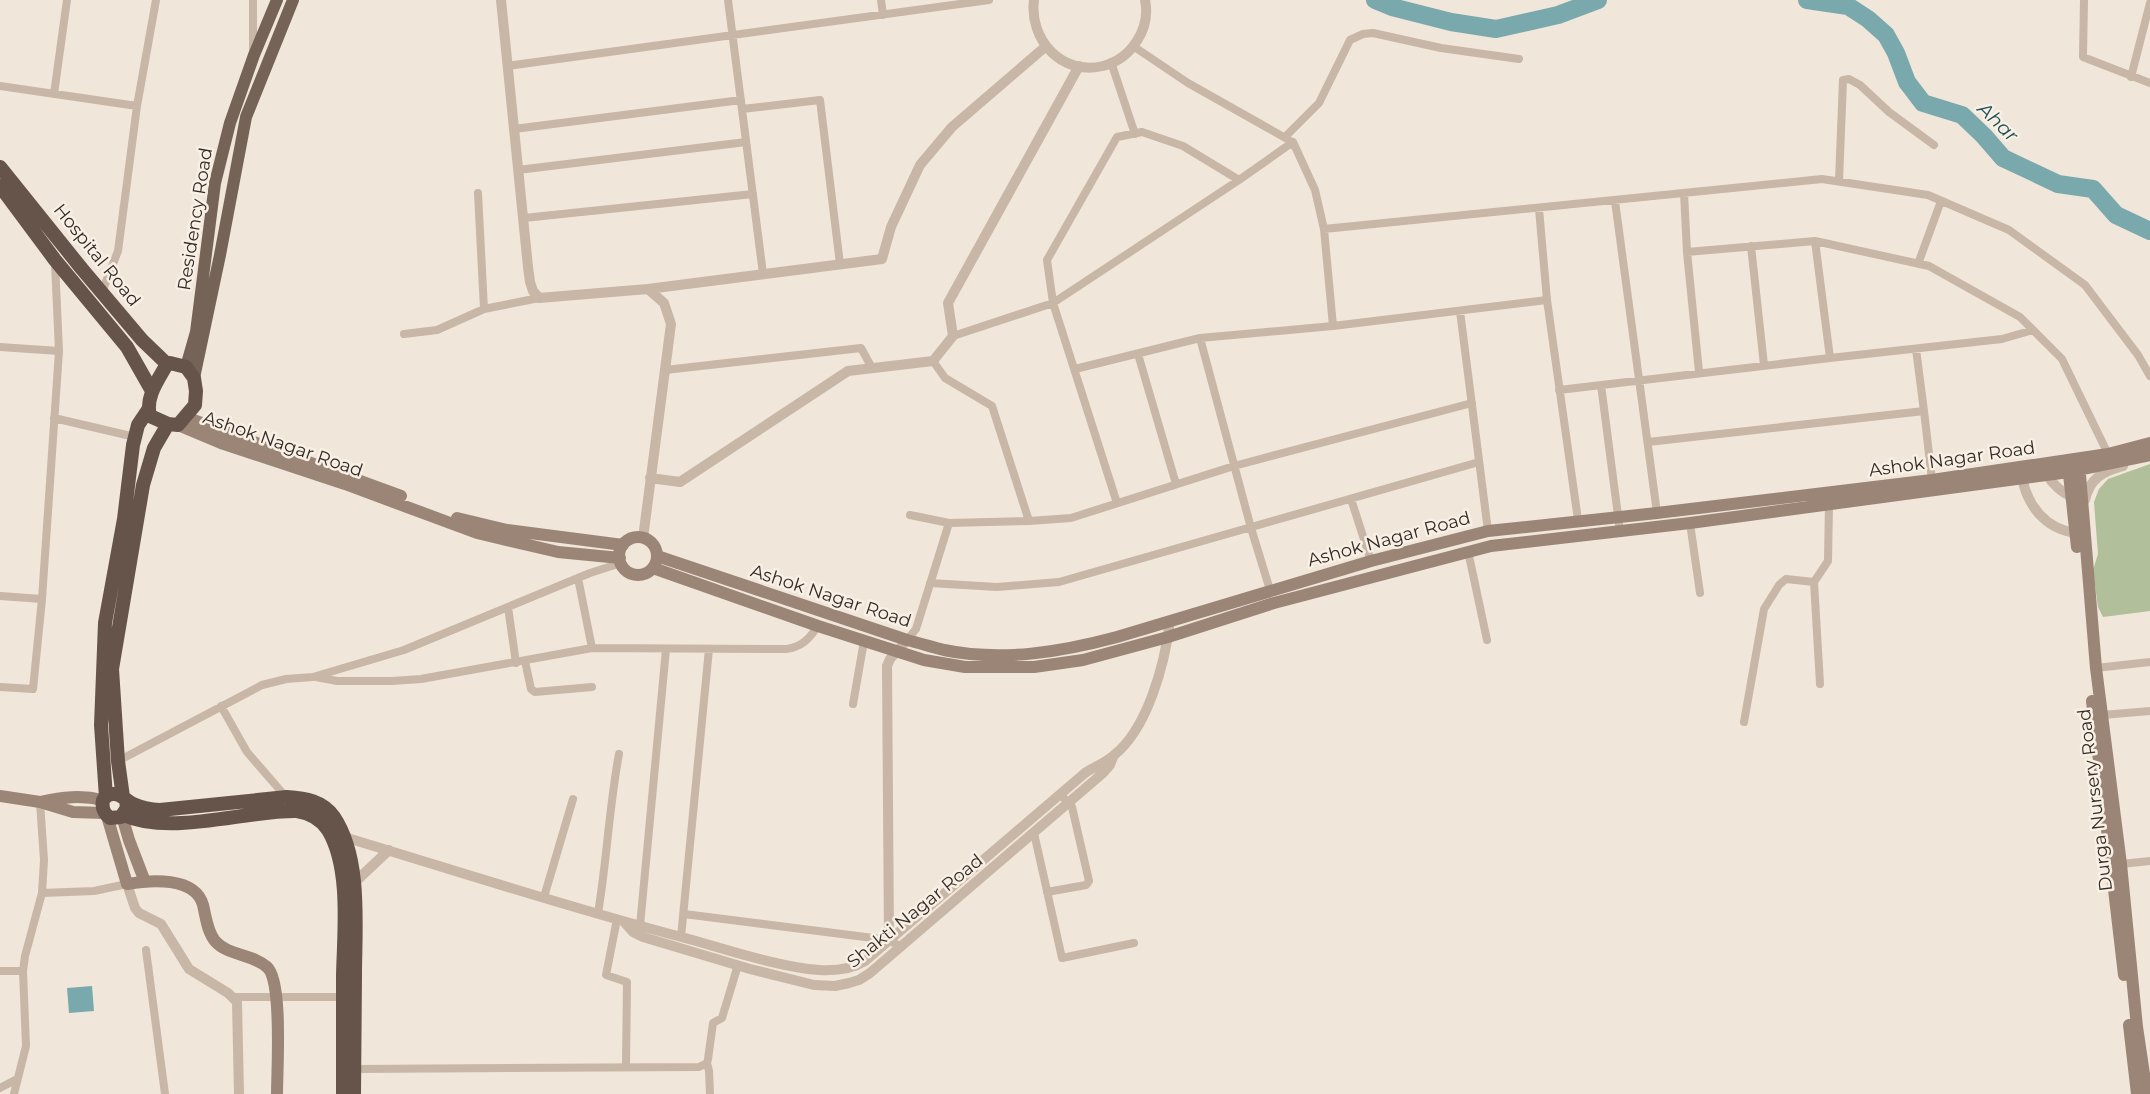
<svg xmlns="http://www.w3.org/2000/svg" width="2150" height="1094" viewBox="0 0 2150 1094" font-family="Montserrat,sans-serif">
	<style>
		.green { fill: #b1bf9a }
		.water { fill: #79a9ac }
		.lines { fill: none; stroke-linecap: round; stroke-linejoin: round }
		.river { stroke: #79a9ac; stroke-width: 18 }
		.minor { stroke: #c8b6a6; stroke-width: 8 }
		.tertiary { stroke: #c8b6a6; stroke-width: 10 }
		.secondary { stroke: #9b8577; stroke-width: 12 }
		.primary { stroke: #766358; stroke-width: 12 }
		.trunk { stroke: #66544b; stroke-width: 14 }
		.labels { text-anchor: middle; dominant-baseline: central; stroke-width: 5; stroke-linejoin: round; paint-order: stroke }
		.street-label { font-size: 18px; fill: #342b26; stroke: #f8f0e5 }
		.water-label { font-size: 19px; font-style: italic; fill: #1d4f54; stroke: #f8f0e5 }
	</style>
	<rect width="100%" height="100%" fill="#f0e6d9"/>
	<path class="green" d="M 2150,464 L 2150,611 L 2103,617 L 2098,607 L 2093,570 L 2098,554 L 2094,502 L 2099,489 L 2108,479 Z"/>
	<path class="water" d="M 92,986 L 94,1011 L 69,1013 L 67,988 Z"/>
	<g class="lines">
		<path class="river" d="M 1375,0 L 1392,7 L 1451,22 L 1496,29 L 1558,15 L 1598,0
			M 1807,0 L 1848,6 L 1868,19 L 1886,35 L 1896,53 L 1907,82 L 1923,103 L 1962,115 L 1984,136 L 2003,158 L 2058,184 L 2093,189 L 2116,215 L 2150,231"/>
		<path class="minor" d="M 253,0 L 253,50
			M 728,0 L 763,274
			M 881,0 L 883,15
			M 2084,0 L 2083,57 L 2150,83
			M 1133,46 L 1188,83 L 1289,140
			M 1111,62 L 1135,134
			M 507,66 L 989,0
			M 2131,77 L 2150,3
			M 0,86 L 137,106 L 156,0
			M 54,94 L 67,0
			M 742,109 L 820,100 L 840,264
			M 514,129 L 741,100
			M 1285,137 L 1319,103 L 1350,40 L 1363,34 L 1373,33 L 1441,48 L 1519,59
			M 518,170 L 746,142
			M 1839,181 L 1843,80 L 1849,79 L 1860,85 L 1889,112 L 1934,145
			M 478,193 L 484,309 L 539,298
			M 1684,193 L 1687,252
			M 1615,201 L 1657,513
			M 1539,209 L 1547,300 L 1578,520
			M 524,218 L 753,194
			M 1324,229 L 1822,179 L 1928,195 L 2009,230 L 2085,285 L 2138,355 L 2150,376
			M 1815,241 L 1929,266 L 2020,317 L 2062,359 L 2108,454
			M 1751,246 L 1764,365
			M 1918,264 L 1941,201
			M 102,292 L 118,251 L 137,106
			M 1460,311 L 1488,531
			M 1333,326 L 1547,300
			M 404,334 L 437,330 L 484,309
			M 953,336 L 1053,303 L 1239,180 L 1293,142 L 1315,190 L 1324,229 L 1333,326 L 1200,338 L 1251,528 L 1270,590
			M 0,347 L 59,351 L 55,263
			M 1916,349 L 1924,411
			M 1138,354 L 1176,484
			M 1830,358 L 2002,339 L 2033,330
			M 933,361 L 945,378 L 992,406 L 1029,521
			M 1075,369 L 1200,338
			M 665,370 L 861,348 L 872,368
			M 1601,385 L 1620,531
			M 1559,390 L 1830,358 L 1815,241 L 1687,252 L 1699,372
			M 54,418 L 135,437
			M 1648,442 L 1924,411 L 1932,480
			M 1351,499 L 1371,561
			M 1117,503 L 1053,303 L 1047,260 L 1117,137 L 1142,132 L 1183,146 L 1239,180
			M 910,515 L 949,523
			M 1690,523 L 1700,593
			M 1468,551 L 1487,640
			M 578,578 L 592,648
			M 930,583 L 997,587 L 1059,582 L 1479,462
			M 0,596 L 42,599
			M 508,607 L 516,663
			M 907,640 L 916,629 L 949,523 L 1029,521 L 1071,518 L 1234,466 L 1472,403
			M 525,661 L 531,689 L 535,692 L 592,687
			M 2096,668 L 2150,662
			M 316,677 L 337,681 L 392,681 L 421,679 L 592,648 L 786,649 C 802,647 809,639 818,626
			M 1820,684 L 1814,582 L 1828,561 L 1829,503
			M 0,687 L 33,689 L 42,599 L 59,351
			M 853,704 L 864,641
			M 221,706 L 247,752 L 286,797
			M 2102,715 L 2150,711
			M 1744,722 L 1764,609 L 1779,585 L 1786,579 L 1814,582
			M 118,761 L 262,685 L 286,679 L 313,677 L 404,650 L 590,573 L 621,563
			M 40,802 L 44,860 L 42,893
			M 1034,833 L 1062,958 L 1134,943
			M 2121,864 L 2150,861
			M 1047,892 L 1086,885 L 1089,881 L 1072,807 L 1060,794
			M 544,897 L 573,799
			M 598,913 C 607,860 609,807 619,754
			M 684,914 L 889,940 L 901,947
			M 617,919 L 606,975 L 627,982 L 626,1067
			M 640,926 L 666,649
			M 681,937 L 709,649
			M 146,950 L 165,1094
			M 0,971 L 23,971
			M 234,997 L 343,997
			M 707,1063 L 709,1071 L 710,1094
			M 354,1069 L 699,1067 L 707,1063 L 708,1059 L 713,1023 L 722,1018 L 738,965
			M 0,1088 L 17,1079
			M 14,1094 L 26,1046 L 23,971 L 25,956 L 42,893 L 94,891 L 127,884"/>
		<path class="tertiary" d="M 501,0 L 528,267 L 530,282 L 533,291 L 539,298 L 648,289 L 664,303 L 671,324 L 643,538
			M 1034,0 C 1029,39 1061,76 1103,66 C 1131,59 1151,29 1145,0
			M 648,289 L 882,259 L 891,227 L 920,165 L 952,127 L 1045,47
			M 2047,475 C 2054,486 2061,492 2072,497
			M 650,478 L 680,482 L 848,371 L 933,361 L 953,336 L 948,303 L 1079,66
			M 2022,478 C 2028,507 2046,529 2076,533
			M 2085,500 C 2090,478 2102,472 2123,466
			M 344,837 C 457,871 570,908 685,938 C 726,949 778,967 819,970 C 835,971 852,969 865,961 L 1085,773 C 1094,767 1105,763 1113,756 C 1148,729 1165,663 1170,621
			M 354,883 L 389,850
			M 127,884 L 135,908 L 139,913 L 161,924 L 189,969 L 228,993 L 237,1002 L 239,1094
			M 625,923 L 633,932 L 643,937 L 750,969 L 814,985 L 835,986 L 849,983 L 859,980 L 870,973 L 1103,773 L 1110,765 L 1113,757
			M 889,940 L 887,666 L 890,659 L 907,640"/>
		<path class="secondary" d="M 185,417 L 401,496
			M 178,425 L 221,443 L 345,484 L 477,533 L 558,552 L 620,558
			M 2079,463 L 2096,668 L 2121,864 L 2137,1027 L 2147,1094
			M 2068,465 L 2077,547
			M 457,518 L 507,530 L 623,545
			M619 556a19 19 0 1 1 38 0a19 19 0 1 1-38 0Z
			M 657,556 L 907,640 C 919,643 932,647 944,650 C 1002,662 1061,652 1117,637 L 1371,561 L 1488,531 L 1657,513 L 1932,480 L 2108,454 L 2150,443
			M 653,568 L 818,626 L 924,660 L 965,667 L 1034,667 L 1083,660 L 1168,637 L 1274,603 L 1491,546 L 1690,523 L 2069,472 L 2150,455
			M 2092,701 L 2124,975
			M 0,796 L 40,802 L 73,812 L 104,813
			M 40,802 C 63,797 81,795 103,800
			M 107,816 L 127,884 C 150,880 195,876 203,905 C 206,917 207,931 215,941 C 228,956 253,954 267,967 C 283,981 277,1070 277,1094
			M 122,816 L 129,840 L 145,882
			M 2129,1025 L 2137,1094"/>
		<path class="primary" d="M 186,367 L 196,332 L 215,183 L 230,123 L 254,55 L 277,0
			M 194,378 L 220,255 L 246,117 L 293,0"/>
		<path class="trunk" d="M 0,167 L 82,269 L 142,340 L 167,364
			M 0,186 L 55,260 L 127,347 L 152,391
			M 170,363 L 186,367 L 194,378 L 196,391 L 195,405 L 178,425 L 168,424 L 150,416 C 145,397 158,380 167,364 Z
			M 106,797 L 101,725 L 105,623 L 124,519 L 133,445 L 138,425 L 148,410
			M 123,797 L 118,761 L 112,669 L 143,485 L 154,448 L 168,424
			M 126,800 L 127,808 L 121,817 L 110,818 C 101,812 98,795 113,794 C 121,793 126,801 133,804 C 142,808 150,810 160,810 L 287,797 C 305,798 323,801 334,817 C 362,859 355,927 355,975 C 355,1015 354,1054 354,1094
			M 124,815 C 171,836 246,810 297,811 C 310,813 321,819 328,830 C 351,868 344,932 343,975 C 343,1014 343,1054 343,1094"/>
	</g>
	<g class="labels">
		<g class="street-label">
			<text transform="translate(195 219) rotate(-81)">Residency Road</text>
			<text transform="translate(97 255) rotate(51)">Hospital Road</text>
			<text transform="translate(283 444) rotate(19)">Ashok Nagar Road</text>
			<text transform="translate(1952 459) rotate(-8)">Ashok Nagar Road</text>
			<text transform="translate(1389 539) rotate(-15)">Ashok Nagar Road</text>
			<text transform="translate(831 596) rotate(18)">Ashok Nagar Road</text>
			<text transform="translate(2095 800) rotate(-97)">Durga Nursery Road</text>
			<text transform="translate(915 911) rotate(-39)">Shakti Nagar Road</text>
		</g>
		<g class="water-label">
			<text transform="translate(1998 122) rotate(44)">Ahar</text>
		</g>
	</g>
</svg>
